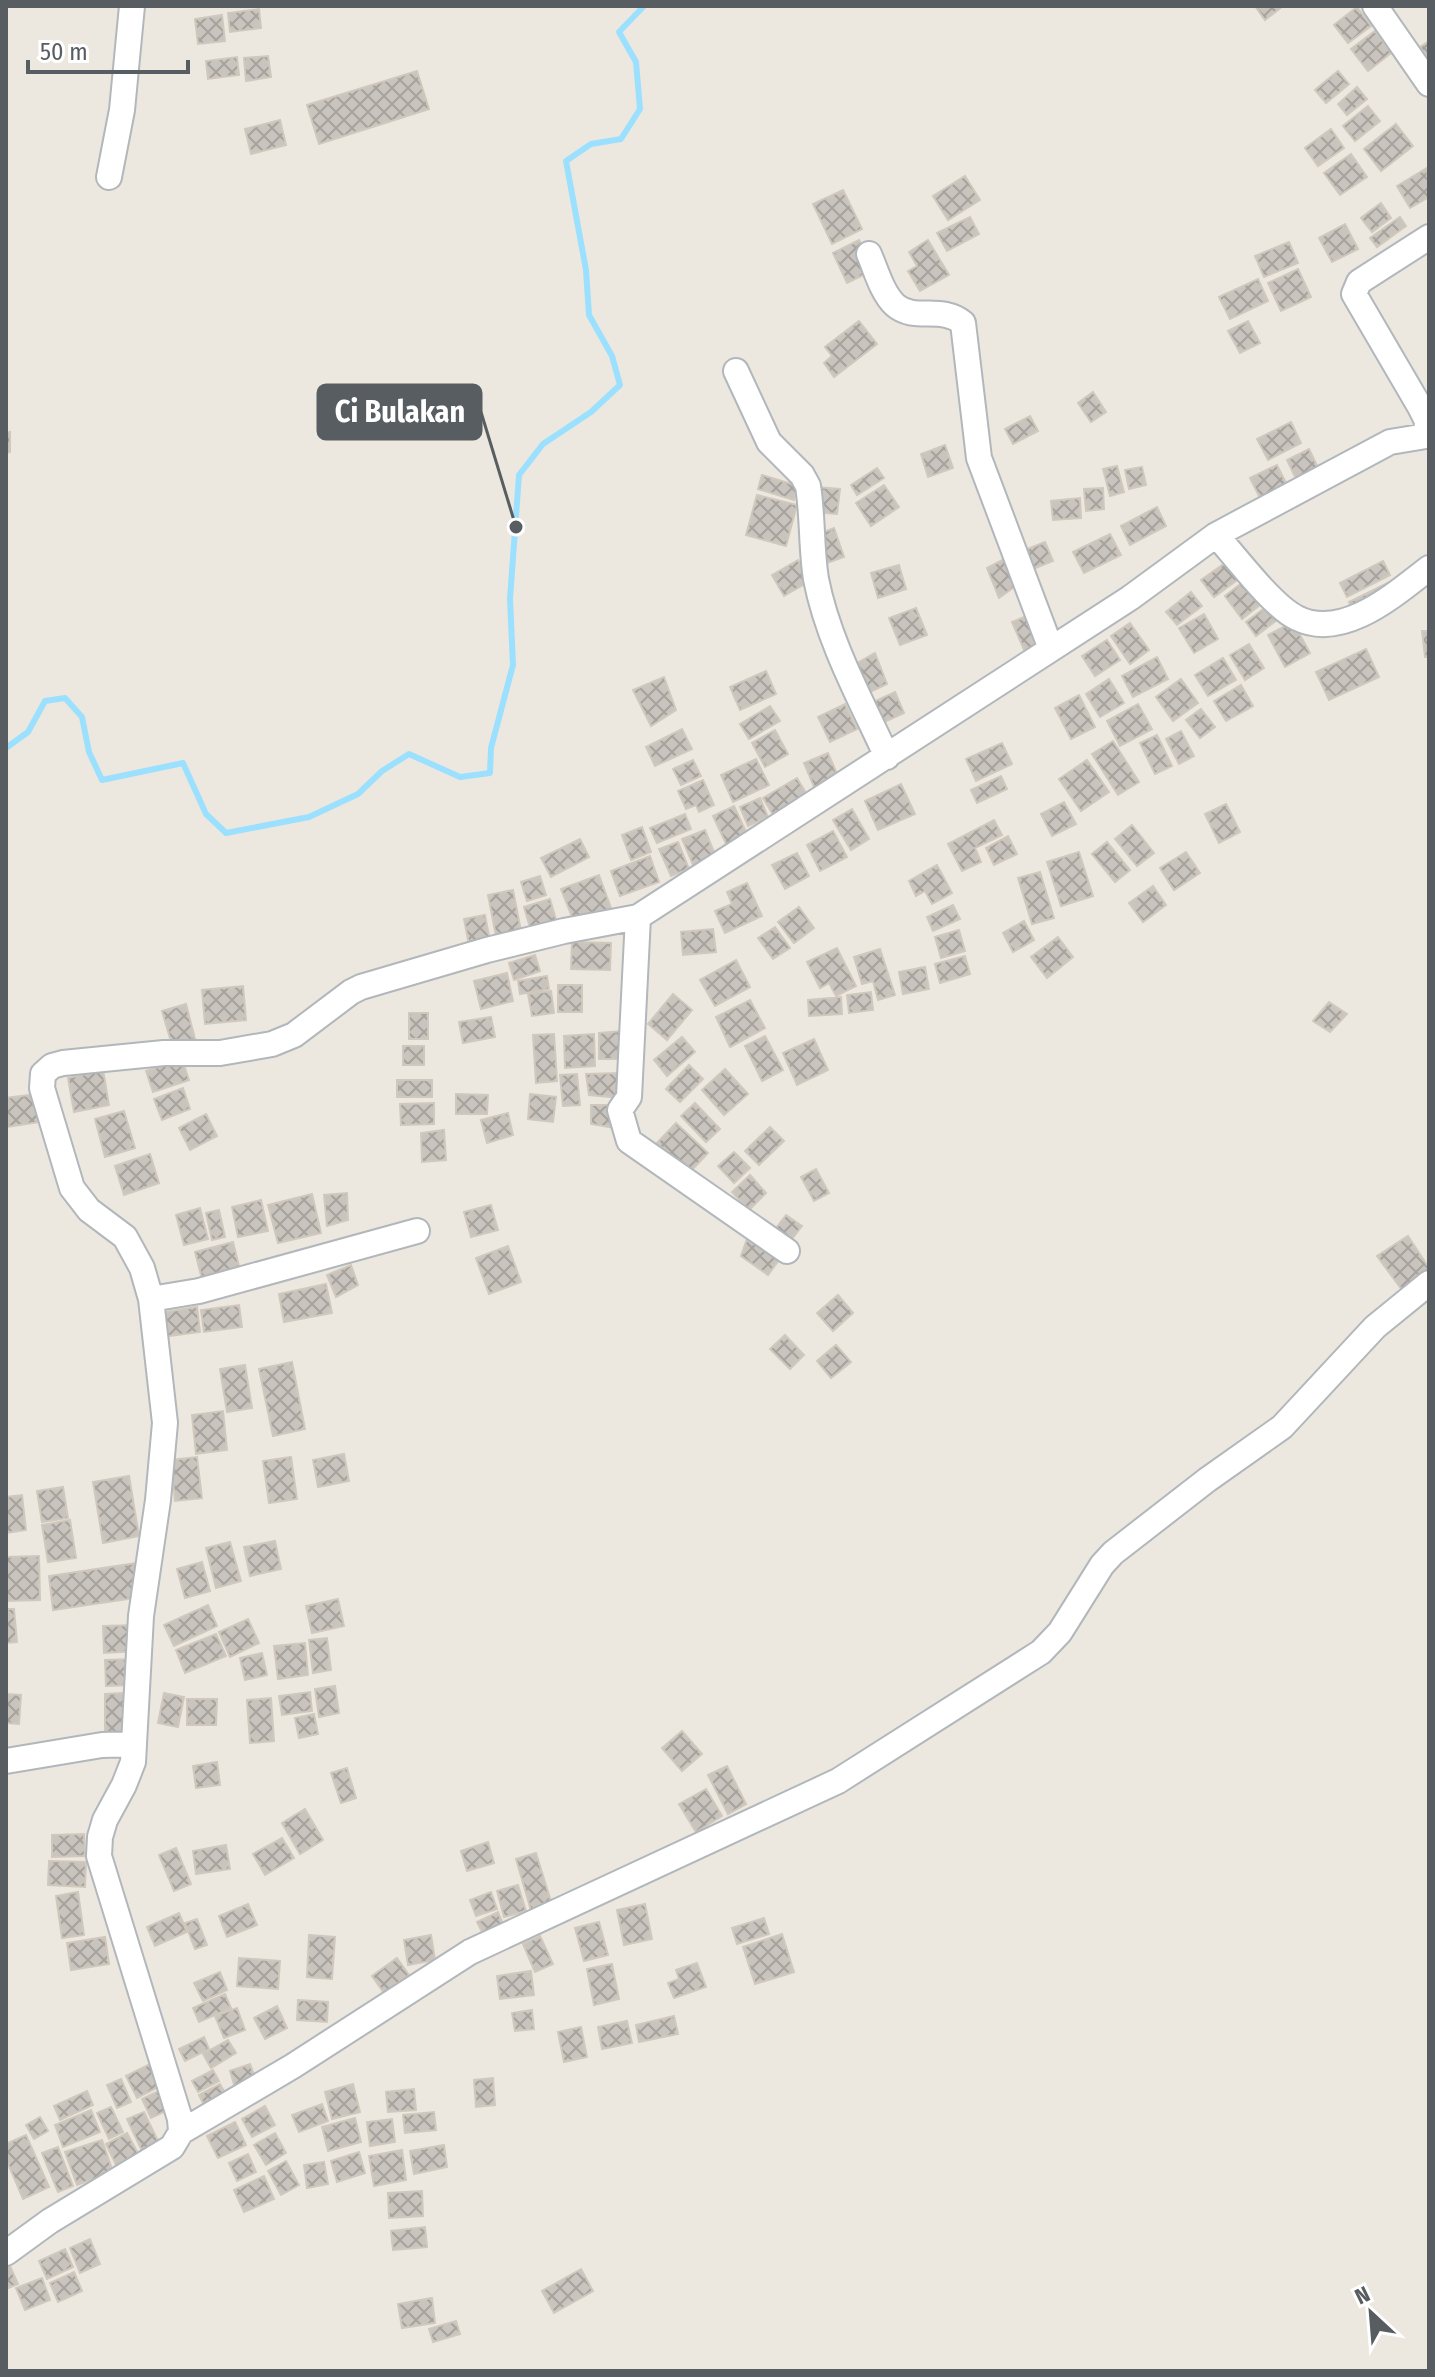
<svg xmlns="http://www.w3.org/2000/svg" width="1435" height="2377" viewBox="0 0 1435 2377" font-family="'Fira Sans Condensed',sans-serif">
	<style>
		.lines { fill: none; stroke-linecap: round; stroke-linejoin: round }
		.stream { stroke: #9ce0ff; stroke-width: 6 }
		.building { fill: url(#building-cross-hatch); stroke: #d1c8bd; stroke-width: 2 }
		.street-casing { stroke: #b2b7bb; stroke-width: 28 }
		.street { stroke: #fff; stroke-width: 24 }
		.leader { fill: none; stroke: #585d61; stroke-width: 3 }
		.callout-dot { fill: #585d61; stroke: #fff; stroke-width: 3 }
		.callout { fill: #585d61; stroke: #585d61; stroke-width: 3 }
		.callout-label { font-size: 30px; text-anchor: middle; font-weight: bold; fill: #fff }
	</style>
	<defs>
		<pattern id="building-cross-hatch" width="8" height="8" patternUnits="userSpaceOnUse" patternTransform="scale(2)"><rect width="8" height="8" fill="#c9c5be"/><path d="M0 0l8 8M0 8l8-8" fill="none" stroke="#a6a39e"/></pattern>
	</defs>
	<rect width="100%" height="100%" fill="#ece8df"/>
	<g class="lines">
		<path class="stream" d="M 6,748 L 28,732 L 45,701 L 65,698 L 82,717 L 89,752 L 102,780 L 183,763 L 206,814 L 226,833 L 309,817 L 358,794 L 382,771 L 409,754 L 460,777 L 490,773 L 491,748 L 513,665 L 510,599 L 519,475 L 543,444 L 591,412 L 620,385 L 612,356 L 589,315 L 586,270 L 566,161 L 591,144 L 621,139 L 640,109 L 636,62 L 619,32 L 644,6"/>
	</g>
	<path class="building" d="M 1255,6 L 1283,6 L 1265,20 Z
		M 1357,7 L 1371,26 L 1348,43 L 1334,25 Z
		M 259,9 L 261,28 L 230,32 L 228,13 Z
		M 222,15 L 225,41 L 198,44 L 195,19 Z
		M 1375,31 L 1391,53 L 1368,71 L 1351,49 Z
		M 1429,41 L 1429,60 L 1420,47 Z
		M 268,56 L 271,77 L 246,81 L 244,58 Z
		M 237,57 L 239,75 L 208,79 L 206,61 Z
		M 417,71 L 429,109 L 319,144 L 307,105 Z
		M 1338,71 L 1349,84 L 1326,103 L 1315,90 Z
		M 1357,87 L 1367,99 L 1347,115 L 1338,104 Z
		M 1368,106 L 1380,121 L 1355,141 L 1343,126 Z
		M 280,120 L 286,145 L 251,154 L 245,129 Z
		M 1396,124 L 1413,146 L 1381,171 L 1364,149 Z
		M 1331,129 L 1344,148 L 1318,166 L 1305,148 Z
		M 1351,154 L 1367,177 L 1340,195 L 1324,173 Z
		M 1427,168 L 1429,197 L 1410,208 L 1397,186 Z
		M 965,176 L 980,200 L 948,220 L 933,196 Z
		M 843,190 L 862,229 L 832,244 L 813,204 Z
		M 1381,203 L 1391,218 L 1372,232 L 1361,218 Z
		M 970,217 L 979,234 L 947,251 L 937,233 Z
		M 1400,217 L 1406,226 L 1377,247 L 1370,238 Z
		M 1345,224 L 1358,249 L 1332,262 L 1319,238 Z
		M 859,240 L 874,270 L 847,283 L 833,253 Z
		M 928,240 L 949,275 L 920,291 L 908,271 L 917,266 L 909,252 Z
		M 1289,242 L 1298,263 L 1264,277 L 1255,256 Z
		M 1298,269 L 1311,297 L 1281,311 L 1268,283 Z
		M 1258,279 L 1268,301 L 1230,319 L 1219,297 Z
		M 859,321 L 877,344 L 834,377 L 824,363 L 832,356 L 825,347 Z
		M 1248,321 L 1260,343 L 1240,353 L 1228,331 Z
		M 1093,392 L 1106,412 L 1091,422 L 1078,403 Z
		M 1030,416 L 1038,431 L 1013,444 L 1005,429 Z
		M 1291,422 L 1301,443 L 1268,460 L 1257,439 Z
		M 10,432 L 10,452 L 6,453 L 6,433 Z
		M 945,445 L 953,468 L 928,477 L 921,454 Z
		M 1309,449 L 1320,472 L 1298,483 L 1287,460 Z
		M 1277,465 L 1289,489 L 1262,502 L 1250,478 Z
		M 1117,466 L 1124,492 L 1110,496 L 1103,469 Z
		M 1142,467 L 1146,485 L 1129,489 L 1125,470 Z
		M 877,468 L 884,478 L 857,495 L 851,485 Z
		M 762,475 L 798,486 L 794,500 L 758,489 Z
		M 884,485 L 899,507 L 871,526 L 856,503 Z
		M 816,487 L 840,489 L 837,514 L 814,512 Z
		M 1103,488 L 1104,509 L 1086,511 L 1084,489 Z
		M 757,495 L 797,505 L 786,546 L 746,535 Z
		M 1080,498 L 1081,518 L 1053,520 L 1051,501 Z
		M 1157,507 L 1166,526 L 1130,545 L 1121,526 Z
		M 834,528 L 844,557 L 827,563 L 816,535 Z
		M 1110,534 L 1121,555 L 1084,573 L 1073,552 Z
		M 1045,542 L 1053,561 L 1028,571 L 1020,552 Z
		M 1004,559 L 1017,585 L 999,598 L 987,568 Z
		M 798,560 L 810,581 L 784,596 L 772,575 Z
		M 1228,561 L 1240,578 L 1214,597 L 1201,580 Z
		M 1383,561 L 1390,575 L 1347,597 L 1340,583 Z
		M 899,565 L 906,589 L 878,598 L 871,573 Z
		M 1247,579 L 1265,601 L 1242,619 L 1225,596 Z
		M 1394,580 L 1353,611 L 1349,602 Z
		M 1191,592 L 1202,606 L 1177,625 L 1166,612 Z
		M 1270,604 L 1281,617 L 1256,636 L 1246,622 Z
		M 916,608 L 927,635 L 900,645 L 889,618 Z
		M 1204,614 L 1218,639 L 1194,653 L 1179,628 Z
		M 1029,615 L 1042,644 L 1025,652 L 1012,622 Z
		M 1293,622 L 1310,653 L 1285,667 L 1268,635 Z
		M 1130,623 L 1149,650 L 1130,664 L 1111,636 Z
		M 1422,631 L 1429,631 L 1429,657 L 1425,657 Z
		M 1107,640 L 1120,660 L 1095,676 L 1082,656 Z
		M 1249,644 L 1264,668 L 1245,680 L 1230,655 Z
		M 1366,649 L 1379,677 L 1329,700 L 1316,672 Z
		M 875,653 L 887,684 L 866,694 L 854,665 Z
		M 1157,657 L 1168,679 L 1133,697 L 1122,676 Z
		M 1223,658 L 1236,680 L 1208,696 L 1195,675 Z
		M 766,671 L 776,694 L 740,710 L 730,687 Z
		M 664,677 L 676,710 L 651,726 L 633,690 Z
		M 1109,679 L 1124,703 L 1100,717 L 1086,694 Z
		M 1181,679 L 1198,703 L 1173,721 L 1156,697 Z
		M 1241,685 L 1253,706 L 1226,721 L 1214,701 Z
		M 895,692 L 904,713 L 880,724 L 871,703 Z
		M 1079,695 L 1095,727 L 1071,739 L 1055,708 Z
		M 845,704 L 857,729 L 830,742 L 818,717 Z
		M 1138,704 L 1152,729 L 1120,746 L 1107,721 Z
		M 770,706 L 780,721 L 749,739 L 740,724 Z
		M 1201,709 L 1215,727 L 1200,738 L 1186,720 Z
		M 682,729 L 692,749 L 655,766 L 646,747 Z
		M 775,730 L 788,754 L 765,767 L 752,743 Z
		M 1181,731 L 1194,756 L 1179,764 L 1166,739 Z
		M 1157,735 L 1172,766 L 1155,774 L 1140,743 Z
		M 1113,741 L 1139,782 L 1118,795 L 1092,754 Z
		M 1002,743 L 1012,764 L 976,781 L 966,759 Z
		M 828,753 L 838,776 L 814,787 L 804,763 Z
		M 756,759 L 769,785 L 733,802 L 721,775 Z
		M 693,760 L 701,776 L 681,785 L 673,769 Z
		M 1087,760 L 1109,792 L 1081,811 L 1059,779 Z
		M 1001,776 L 1007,789 L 977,803 L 971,790 Z
		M 797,778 L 810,800 L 776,820 L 763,798 Z
		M 703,780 L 714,805 L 699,812 L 696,805 L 686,809 L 678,791 Z
		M 901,784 L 915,814 L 878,830 L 865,801 Z
		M 760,798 L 768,817 L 748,826 L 740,807 Z
		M 1064,802 L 1076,824 L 1052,836 L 1041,814 Z
		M 1226,804 L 1240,832 L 1219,843 L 1205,814 Z
		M 734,806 L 748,836 L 727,846 L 713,816 Z
		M 852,809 L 869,839 L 851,850 L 833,820 Z
		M 685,814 L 691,829 L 657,843 L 650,828 Z
		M 994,820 L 1002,835 L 975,848 L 981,862 L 962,871 L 948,844 Z
		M 1132,825 L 1154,853 L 1137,866 L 1115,839 Z
		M 642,827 L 651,852 L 631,860 L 622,835 Z
		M 705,830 L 716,857 L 694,867 L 682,839 Z
		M 833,831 L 847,857 L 820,871 L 807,845 Z
		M 1008,836 L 1017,854 L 994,865 L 986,848 Z
		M 580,839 L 589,857 L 551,877 L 541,858 Z
		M 678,842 L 689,869 L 671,876 L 659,849 Z
		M 1107,842 L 1130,870 L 1115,882 L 1092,854 Z
		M 1079,852 L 1093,896 L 1061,906 L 1047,862 Z
		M 1186,852 L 1200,873 L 1174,890 L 1160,868 Z
		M 797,853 L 809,876 L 785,889 L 772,865 Z
		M 650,856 L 659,882 L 620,896 L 611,871 Z
		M 937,865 L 952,893 L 932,904 L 925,891 L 916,896 L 909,881 Z
		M 1040,872 L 1054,918 L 1032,924 L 1018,878 Z
		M 599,875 L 611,908 L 574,922 L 561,889 Z
		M 540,876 L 546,895 L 527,901 L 521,882 Z
		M 747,883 L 762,916 L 725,933 L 715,911 L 732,904 L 727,892 Z
		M 1153,886 L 1166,905 L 1143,922 L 1129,903 Z
		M 513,890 L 521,931 L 496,936 L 488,895 Z
		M 550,899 L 557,923 L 531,931 L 524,907 Z
		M 953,905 L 960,919 L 933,931 L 927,917 Z
		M 799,907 L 814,928 L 794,943 L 778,922 Z
		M 485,915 L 490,941 L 469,945 L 464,919 Z
		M 1024,921 L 1034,940 L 1013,952 L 1003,933 Z
		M 775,927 L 790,948 L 773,959 L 758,938 Z
		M 713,929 L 716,952 L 683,955 L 681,932 Z
		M 959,930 L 965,951 L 941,958 L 935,937 Z
		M 1058,937 L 1073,957 L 1047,978 L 1031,957 Z
		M 572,942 L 611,943 L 610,970 L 571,969 Z
		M 837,948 L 856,986 L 836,996 L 829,983 L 820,988 L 807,962 Z
		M 880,949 L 895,995 L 878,1000 L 873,981 L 862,984 L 854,957 Z
		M 535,955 L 540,971 L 514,980 L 509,963 Z
		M 965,956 L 970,974 L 940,983 L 935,964 Z
		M 736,960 L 750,987 L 715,1006 L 700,980 Z
		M 925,967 L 929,989 L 903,994 L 899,972 Z
		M 507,973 L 513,1001 L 481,1009 L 474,981 Z
		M 547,976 L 549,989 L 520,994 L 518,981 Z
		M 558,985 L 582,985 L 582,1012 L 558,1012 Z
		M 243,986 L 246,1020 L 205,1024 L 202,990 Z
		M 551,991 L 554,1013 L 532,1016 L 528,994 Z
		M 871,992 L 873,1010 L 849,1013 L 847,995 Z
		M 673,994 L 692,1010 L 667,1040 L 648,1024 Z
		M 841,997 L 842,1014 L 809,1016 L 808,1000 Z
		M 750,1000 L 765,1028 L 730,1047 L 716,1017 Z
		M 1329,1002 L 1347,1014 L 1330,1032 L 1313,1021 Z
		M 186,1004 L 195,1039 L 172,1045 L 162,1011 Z
		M 409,1013 L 428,1013 L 428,1039 L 409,1039 Z
		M 491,1017 L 495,1037 L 463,1043 L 459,1022 Z
		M 622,1031 L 624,1059 L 599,1059 L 599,1033 Z
		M 554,1034 L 557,1081 L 536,1083 L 533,1035 Z
		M 594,1034 L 595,1066 L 565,1068 L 564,1036 Z
		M 765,1036 L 783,1070 L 762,1081 L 745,1046 Z
		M 682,1037 L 695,1052 L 667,1076 L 654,1060 Z
		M 814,1039 L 828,1070 L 797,1085 L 783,1053 Z
		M 403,1046 L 424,1046 L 424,1065 L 403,1065 Z
		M 182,1059 L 189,1080 L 153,1092 L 146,1071 Z
		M 689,1065 L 703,1079 L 680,1102 L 666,1089 Z
		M 725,1069 L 748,1094 L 724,1115 L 702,1090 Z
		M 103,1070 L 109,1105 L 74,1112 L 68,1078 Z
		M 620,1073 L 620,1098 L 589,1095 L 586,1074 Z
		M 577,1074 L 580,1105 L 563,1106 L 560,1075 Z
		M 397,1080 L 432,1080 L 432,1097 L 397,1097 Z
		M 183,1088 L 190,1109 L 162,1120 L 154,1099 Z
		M 36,1094 L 40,1122 L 6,1127 L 6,1098 Z
		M 456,1094 L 488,1095 L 487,1114 L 456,1114 Z
		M 530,1094 L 556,1097 L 553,1122 L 528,1119 Z
		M 434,1103 L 434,1124 L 401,1125 L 400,1104 Z
		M 695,1103 L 720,1129 L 706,1142 L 681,1116 Z
		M 591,1105 L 615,1105 L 615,1128 L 591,1124 Z
		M 124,1111 L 135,1148 L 105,1157 L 95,1119 Z
		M 508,1113 L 513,1135 L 487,1143 L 481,1120 Z
		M 206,1114 L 217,1136 L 190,1150 L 179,1128 Z
		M 676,1123 L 708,1153 L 689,1173 L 657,1143 Z
		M 770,1127 L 784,1141 L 759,1165 L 745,1151 Z
		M 444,1130 L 446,1160 L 422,1162 L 421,1133 Z
		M 734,1152 L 750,1168 L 734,1183 L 718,1166 Z
		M 150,1154 L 159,1183 L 124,1195 L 115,1166 Z
		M 816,1169 L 829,1193 L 814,1201 L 801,1177 Z
		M 750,1175 L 766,1193 L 749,1210 L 732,1192 Z
		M 347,1193 L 348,1220 L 327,1226 L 324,1195 Z
		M 312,1194 L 321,1233 L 278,1243 L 268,1205 Z
		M 261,1200 L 268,1231 L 238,1237 L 232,1207 Z
		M 491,1205 L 498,1230 L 471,1237 L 464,1212 Z
		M 200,1208 L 208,1239 L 184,1245 L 176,1215 Z
		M 219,1210 L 225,1237 L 212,1240 L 206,1213 Z
		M 786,1215 L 802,1226 L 788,1244 L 773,1232 Z
		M 748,1236 L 782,1256 L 768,1275 L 741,1256 Z
		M 1408,1236 L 1429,1268 L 1429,1273 L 1402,1290 L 1377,1256 Z
		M 233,1242 L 241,1274 L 203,1283 L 195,1252 Z
		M 508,1246 L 521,1282 L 489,1294 L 476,1258 Z
		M 351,1265 L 358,1285 L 336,1297 L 327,1275 Z
		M 326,1284 L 332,1313 L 284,1322 L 279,1294 Z
		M 838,1295 L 853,1313 L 833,1331 L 817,1313 Z
		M 239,1305 L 242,1327 L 204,1332 L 201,1310 Z
		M 197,1307 L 200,1332 L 163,1337 L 159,1313 Z
		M 785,1335 L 804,1355 L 790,1369 L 770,1349 Z
		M 836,1345 L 851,1362 L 831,1378 L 817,1361 Z
		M 292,1362 L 305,1429 L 273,1436 L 259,1369 Z
		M 245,1365 L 252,1408 L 227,1412 L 220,1369 Z
		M 223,1411 L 227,1450 L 196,1454 L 192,1415 Z
		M 344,1454 L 349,1481 L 318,1487 L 313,1460 Z
		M 197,1457 L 202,1498 L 175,1501 L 171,1460 Z
		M 291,1457 L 297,1499 L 269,1503 L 263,1461 Z
		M 129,1476 L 139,1536 L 103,1543 L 93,1482 Z
		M 63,1487 L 68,1518 L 42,1522 L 37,1491 Z
		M 22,1495 L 26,1530 L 6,1533 L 6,1497 Z
		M 70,1520 L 76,1558 L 48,1562 L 42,1525 Z
		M 275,1541 L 281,1569 L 250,1576 L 244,1547 Z
		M 230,1542 L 241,1581 L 216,1588 L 206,1548 Z
		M 39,1556 L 40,1600 L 6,1601 L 6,1557 Z
		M 202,1562 L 210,1591 L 185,1598 L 177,1569 Z
		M 137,1563 L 142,1597 L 53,1610 L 49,1576 Z
		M 338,1599 L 344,1626 L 312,1633 L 306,1606 Z
		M 208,1605 L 217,1626 L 174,1646 L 164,1625 Z
		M 6,1609 L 14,1609 L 17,1642 L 6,1643 Z
		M 248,1619 L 259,1643 L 230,1657 L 219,1632 Z
		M 136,1625 L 137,1651 L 104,1653 L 103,1626 Z
		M 216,1634 L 226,1656 L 185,1673 L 176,1650 Z
		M 327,1638 L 331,1670 L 313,1673 L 309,1640 Z
		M 305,1643 L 308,1675 L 278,1679 L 274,1646 Z
		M 262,1653 L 267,1675 L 245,1680 L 240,1658 Z
		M 134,1659 L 135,1685 L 106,1686 L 105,1660 Z
		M 335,1686 L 339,1713 L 319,1717 L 315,1689 Z
		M 310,1692 L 312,1711 L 282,1715 L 279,1696 Z
		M 124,1693 L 124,1734 L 105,1734 L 105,1694 Z
		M 164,1693 L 184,1697 L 178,1727 L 158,1723 Z
		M 6,1694 L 21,1695 L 19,1724 L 6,1723 Z
		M 271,1698 L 274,1741 L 250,1743 L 247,1700 Z
		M 187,1699 L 217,1699 L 216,1725 L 187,1725 Z
		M 314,1714 L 318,1734 L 299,1738 L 295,1718 Z
		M 682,1731 L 702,1754 L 682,1771 L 662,1748 Z
		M 217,1762 L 220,1785 L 196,1788 L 193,1766 Z
		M 727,1766 L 746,1804 L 728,1814 L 708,1775 Z
		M 347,1768 L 356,1798 L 341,1803 L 331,1773 Z
		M 706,1789 L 722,1816 L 696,1832 L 679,1804 Z
		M 305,1809 L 323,1840 L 300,1854 L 282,1823 Z
		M 84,1834 L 85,1856 L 52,1857 L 52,1835 Z
		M 282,1838 L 294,1858 L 265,1875 L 253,1854 Z
		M 488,1842 L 494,1863 L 467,1871 L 461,1851 Z
		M 226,1845 L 230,1869 L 196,1874 L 193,1851 Z
		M 176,1848 L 191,1884 L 174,1891 L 159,1855 Z
		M 536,1853 L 553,1908 L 532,1914 L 516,1859 Z
		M 49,1861 L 86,1862 L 85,1887 L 48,1885 Z
		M 518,1885 L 526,1911 L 504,1917 L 497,1891 Z
		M 78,1892 L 84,1935 L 62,1938 L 56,1896 Z
		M 491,1892 L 497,1909 L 476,1916 L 470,1900 Z
		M 248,1904 L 257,1925 L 227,1937 L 219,1916 Z
		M 645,1904 L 652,1939 L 624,1945 L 617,1910 Z
		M 498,1912 L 505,1929 L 485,1938 L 477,1922 Z
		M 179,1913 L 187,1932 L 155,1946 L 147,1927 Z
		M 764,1918 L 769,1934 L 737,1944 L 732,1928 Z
		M 197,1919 L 207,1945 L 195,1949 L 185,1923 Z
		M 599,1922 L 608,1955 L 584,1961 L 575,1928 Z
		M 782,1934 L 794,1972 L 755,1984 L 743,1947 Z
		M 309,1935 L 335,1937 L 332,1979 L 307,1977 Z
		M 431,1935 L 435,1960 L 408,1965 L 404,1940 Z
		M 540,1936 L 553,1964 L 535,1972 L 523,1944 Z
		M 105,1937 L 109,1964 L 71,1970 L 67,1943 Z
		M 239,1958 L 280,1961 L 278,1989 L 237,1986 Z
		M 397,1958 L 409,1975 L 384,1993 L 372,1976 Z
		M 697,1963 L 706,1987 L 674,1998 L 668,1983 L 679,1979 L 676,1970 Z
		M 612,1964 L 619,1999 L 594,2005 L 587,1969 Z
		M 531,1971 L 534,1995 L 500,1999 L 497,1976 Z
		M 220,1972 L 227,1990 L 203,2001 L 194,1983 Z
		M 225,1994 L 231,2008 L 199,2022 L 193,2008 Z
		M 298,2000 L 328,2002 L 327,2022 L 297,2020 Z
		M 277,2006 L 287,2028 L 265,2039 L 254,2018 Z
		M 237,2008 L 245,2030 L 224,2038 L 215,2016 Z
		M 532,2010 L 534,2029 L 515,2031 L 512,2013 Z
		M 674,2016 L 678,2034 L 639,2042 L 636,2025 Z
		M 627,2021 L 632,2043 L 602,2049 L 598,2027 Z
		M 581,2027 L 587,2057 L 564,2062 L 558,2032 Z
		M 204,2037 L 209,2049 L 185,2061 L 179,2049 Z
		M 228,2040 L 236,2053 L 211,2068 L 203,2054 Z
		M 154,2062 L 164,2084 L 137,2098 L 126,2076 Z
		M 250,2064 L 257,2083 L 236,2091 L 230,2071 Z
		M 213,2070 L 219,2081 L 198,2092 L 192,2081 Z
		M 493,2078 L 495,2105 L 476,2107 L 474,2080 Z
		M 121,2079 L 131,2102 L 117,2108 L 107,2085 Z
		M 220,2084 L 227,2097 L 206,2109 L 199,2095 Z
		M 353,2084 L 360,2112 L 332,2119 L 325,2092 Z
		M 163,2089 L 172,2108 L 151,2118 L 142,2099 Z
		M 414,2089 L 416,2110 L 388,2112 L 386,2092 Z
		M 87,2091 L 93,2105 L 60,2120 L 54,2106 Z
		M 322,2104 L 328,2121 L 299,2132 L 292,2115 Z
		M 265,2106 L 275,2125 L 252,2137 L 242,2119 Z
		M 111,2107 L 123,2132 L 109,2139 L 97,2113 Z
		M 91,2110 L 100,2132 L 63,2147 L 55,2125 Z
		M 144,2112 L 159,2143 L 142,2151 L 127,2119 Z
		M 434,2112 L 436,2130 L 405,2133 L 403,2115 Z
		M 40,2117 L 48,2131 L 34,2139 L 26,2125 Z
		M 355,2118 L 361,2142 L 328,2151 L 322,2127 Z
		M 392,2119 L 395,2142 L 370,2146 L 367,2122 Z
		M 235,2122 L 246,2145 L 218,2158 L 207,2136 Z
		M 127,2133 L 140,2157 L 118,2169 L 106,2144 Z
		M 275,2133 L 286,2153 L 266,2165 L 254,2145 Z
		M 26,2135 L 49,2187 L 23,2199 L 6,2159 L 6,2144 Z
		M 102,2140 L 113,2172 L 77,2185 L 65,2152 Z
		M 444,2145 L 447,2167 L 414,2174 L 410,2151 Z
		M 58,2147 L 73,2186 L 58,2192 L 42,2153 Z
		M 402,2150 L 406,2180 L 374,2186 L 369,2156 Z
		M 359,2152 L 365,2173 L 337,2182 L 331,2161 Z
		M 248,2154 L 256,2172 L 237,2181 L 229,2163 Z
		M 286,2161 L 299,2185 L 281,2195 L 268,2171 Z
		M 324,2162 L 328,2184 L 307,2188 L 304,2165 Z
		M 264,2176 L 274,2199 L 244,2212 L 234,2190 Z
		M 422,2191 L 423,2216 L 389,2218 L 388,2193 Z
		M 425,2227 L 427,2247 L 393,2250 L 391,2231 Z
		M 90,2239 L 100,2264 L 80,2273 L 70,2248 Z
		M 65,2249 L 73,2267 L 47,2279 L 39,2261 Z
		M 9,2264 L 18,2284 L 6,2289 L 6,2265 Z
		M 581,2269 L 593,2291 L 554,2313 L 542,2291 Z
		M 74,2272 L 82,2291 L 58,2302 L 50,2283 Z
		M 42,2278 L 50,2300 L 25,2310 L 16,2288 Z
		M 432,2298 L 435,2323 L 402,2328 L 398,2304 Z
		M 456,2321 L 460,2334 L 433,2342 L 429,2329 Z"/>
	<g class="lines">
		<g class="street-casing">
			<path id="street" d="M 1375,6 L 1429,84
				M 109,177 L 122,110 L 132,6
				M 869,254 C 876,270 882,293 895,305 C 914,322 943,305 963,323 L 979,458 L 1051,649
				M 736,371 L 769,442 L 802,475 L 808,486 C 813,517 811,548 816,579 C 828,641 861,700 887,757
				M 1216,535 C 1236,557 1272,606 1297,618 C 1343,641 1395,594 1429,568
				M 638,917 L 629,1097 L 620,1110 L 629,1141 L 787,1251
				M 151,1299 L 199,1291 L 417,1231
				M 6,1761 L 102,1745 L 134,1744
				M 181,2132 L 293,2066 L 470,1952 L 838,1781 L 1041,1652 L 1060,1632 L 1102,1565 L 1113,1553 L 1207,1480 L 1282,1427 L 1375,1327 L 1429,1283
				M 6,2253 L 50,2221 L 172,2147 L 181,2132 L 180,2119 L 99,1856 L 100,1837 L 105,1820 L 124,1785 L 133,1762 L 141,1616 L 158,1500 L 165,1423 L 151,1299 L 142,1268 L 125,1237 L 89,1210 L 72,1188 L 42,1088 L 43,1074 L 52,1066 L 63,1063 L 164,1053 L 220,1053 L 272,1044 L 294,1035 L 351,992 L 361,987 L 487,950 L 564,931 L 638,917 L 1130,598 L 1216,535 L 1390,442 L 1426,436 L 1427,421 L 1420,407 L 1354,294 L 1359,282 L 1429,237"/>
		</g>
		<use href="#street" class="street"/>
	</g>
	<path class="leader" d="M516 527L481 412"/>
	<circle class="callout-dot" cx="516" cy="527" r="8"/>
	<rect class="callout" x="318" y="385" width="163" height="54" rx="8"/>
	<g class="callout-label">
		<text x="400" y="422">Ci Bulakan</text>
	</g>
	<rect width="1435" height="2377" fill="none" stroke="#585d61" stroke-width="16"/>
	<g transform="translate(1371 2313) rotate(334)" stroke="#ffffff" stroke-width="6" paint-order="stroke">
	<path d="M0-6L14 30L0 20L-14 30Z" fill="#585d61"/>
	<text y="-12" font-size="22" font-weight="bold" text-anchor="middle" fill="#585d61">N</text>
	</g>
	<path d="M28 60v12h160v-12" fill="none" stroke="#585d61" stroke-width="4"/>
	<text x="40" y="60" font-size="24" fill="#585d61" stroke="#ffffff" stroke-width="6" paint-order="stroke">50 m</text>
</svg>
